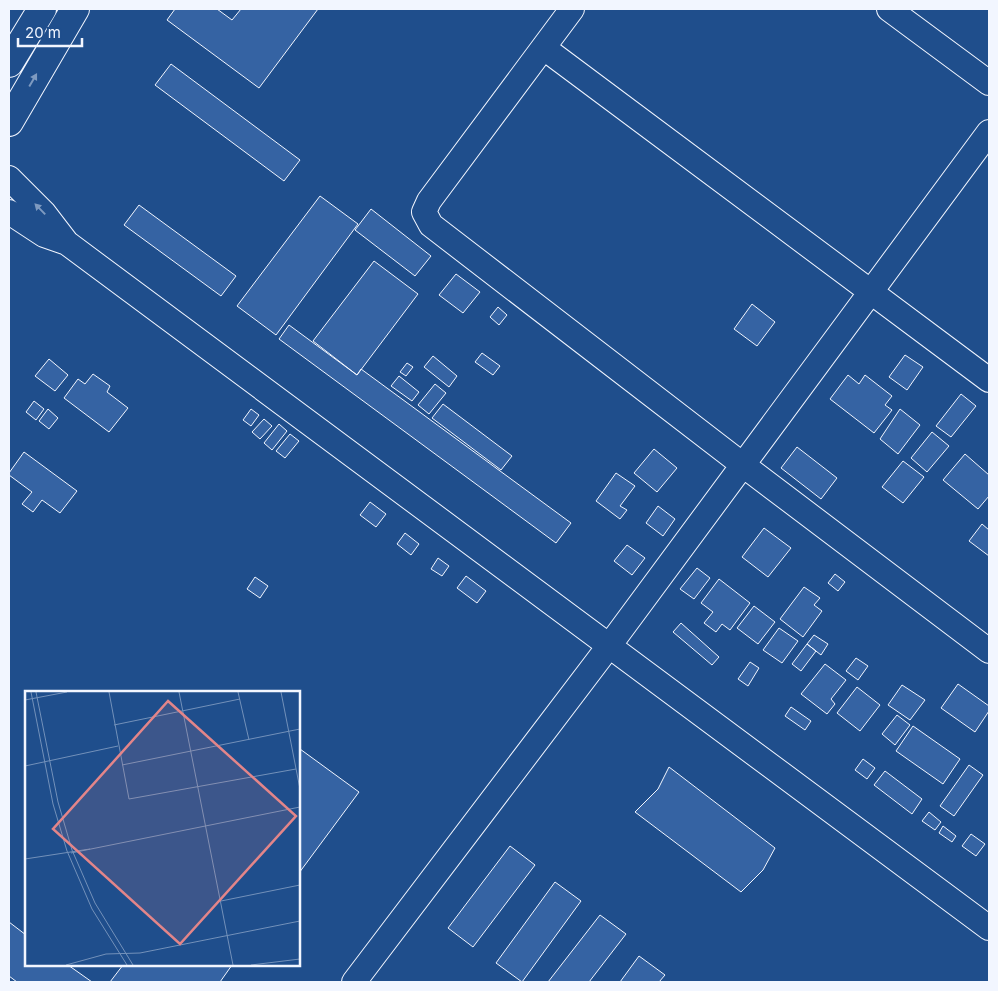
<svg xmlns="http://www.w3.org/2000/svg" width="998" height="991" viewBox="0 0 998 991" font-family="Inter,sans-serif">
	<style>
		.building { fill: #3563a3; stroke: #f2f6ff }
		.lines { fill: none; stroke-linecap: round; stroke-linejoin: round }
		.minor-casing { stroke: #f2f6ff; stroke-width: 26 }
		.highway-casing { stroke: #f2f6ff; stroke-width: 30 }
		.minor { stroke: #1f4e8c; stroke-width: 24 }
		.highway { stroke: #1f4e8c; stroke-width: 28 }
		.oneway { fill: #7e9ac0 }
		.inset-road { fill: none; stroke: #7391ba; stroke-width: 1 }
		.view { fill: #e38589; fill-opacity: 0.15; stroke: #e38589; stroke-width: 2.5 }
		.inset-edge { fill: none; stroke: #f2f6ff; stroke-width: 2.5 }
	</style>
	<rect width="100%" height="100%" fill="#1f4e8c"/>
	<path class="building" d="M 175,9 L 217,9 L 232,20 L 241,9 L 318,9 L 259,88 L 167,20 Z
		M 171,64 L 300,160 L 284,181 L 155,85 Z
		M 320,196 L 358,224 L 276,335 L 237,306 Z
		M 139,205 L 236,276 L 221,296 L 124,225 Z
		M 371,209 L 431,256 L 415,276 L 355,230 Z
		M 374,261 L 418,294 L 357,375 L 313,341 Z
		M 456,274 L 480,292 L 463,313 L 439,295 Z
		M 752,304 L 775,322 L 757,346 L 734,329 Z
		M 498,307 L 507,315 L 499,325 L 490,317 Z
		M 289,325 L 357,375 L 361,369 L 571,523 L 556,543 L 279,339 Z
		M 482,353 L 500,366 L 493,375 L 475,362 Z
		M 905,355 L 923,367 L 907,390 L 889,377 Z
		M 433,356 L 457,376 L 449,387 L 424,367 Z
		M 49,359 L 68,375 L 55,391 L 35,376 Z
		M 407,363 L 413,367 L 406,376 L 400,372 Z
		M 93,374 L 110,386 L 107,392 L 128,408 L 109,432 L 64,398 L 78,379 L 85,384 Z
		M 848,375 L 859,384 L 865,375 L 892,396 L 885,405 L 892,410 L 874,433 L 830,399 Z
		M 399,376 L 419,392 L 412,401 L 391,386 Z
		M 435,384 L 446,393 L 429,414 L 418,405 Z
		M 961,394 L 976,406 L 951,437 L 936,426 Z
		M 34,401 L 44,409 L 36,420 L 26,412 Z
		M 443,404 L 512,456 L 501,470 L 432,418 Z
		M 48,409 L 58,418 L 49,429 L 39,421 Z
		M 251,409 L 259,415 L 251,426 L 243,420 Z
		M 900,409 L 920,425 L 898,454 L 880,439 Z
		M 264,419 L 272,426 L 260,439 L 252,432 Z
		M 279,424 L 287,431 L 272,450 L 264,443 Z
		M 932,432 L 949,446 L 927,472 L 911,458 Z
		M 290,434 L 299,441 L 285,458 L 276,451 Z
		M 797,447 L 837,478 L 821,499 L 781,468 Z
		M 654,449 L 677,468 L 657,492 L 634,473 Z
		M 24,452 L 77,491 L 60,513 L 42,500 L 33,512 L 22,504 L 32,492 L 9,475 L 9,473 Z
		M 965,454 L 989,475 L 989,496 L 978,509 L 943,480 Z
		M 903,461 L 924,477 L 903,503 L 882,487 Z
		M 616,473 L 635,486 L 620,506 L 627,510 L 620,519 L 596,501 Z
		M 370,502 L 386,514 L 376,527 L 360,515 Z
		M 658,506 L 675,519 L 663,536 L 646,523 Z
		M 982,524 L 989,530 L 989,556 L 969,541 Z
		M 764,528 L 791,548 L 768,577 L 742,557 Z
		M 405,533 L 419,544 L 411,555 L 397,544 Z
		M 627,545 L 645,558 L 632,575 L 614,561 Z
		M 438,558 L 449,566 L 442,576 L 431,569 Z
		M 697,568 L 710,578 L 694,599 L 680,589 Z
		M 835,574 L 845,582 L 838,591 L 828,583 Z
		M 466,576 L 486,591 L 477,603 L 457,588 Z
		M 255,577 L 268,586 L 260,598 L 247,589 Z
		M 719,579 L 750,603 L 730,630 L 722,624 L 716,632 L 704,623 L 713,612 L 701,603 Z
		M 804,587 L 820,598 L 814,605 L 822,611 L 803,637 L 780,619 Z
		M 754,606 L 775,622 L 758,644 L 737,628 Z
		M 681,623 L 719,657 L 712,665 L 673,632 Z
		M 779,628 L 798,641 L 782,663 L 763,650 Z
		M 814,635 L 828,644 L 821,655 L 807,644 Z
		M 807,644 L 816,651 L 801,671 L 792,664 Z
		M 856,658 L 868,666 L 858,680 L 846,671 Z
		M 750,662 L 759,668 L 748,686 L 738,679 Z
		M 825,664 L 846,680 L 831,699 L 835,704 L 827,714 L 801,694 Z
		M 958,684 L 989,706 L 989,711 L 975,732 L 941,708 Z
		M 902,685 L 925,700 L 910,720 L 888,705 Z
		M 857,687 L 880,705 L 860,731 L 837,713 Z
		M 791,707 L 811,721 L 805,730 L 785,716 Z
		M 897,715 L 910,725 L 895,745 L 882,734 Z
		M 913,726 L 960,759 L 943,784 L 896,751 Z
		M 300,749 L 359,792 L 299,873 L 299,751 Z
		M 863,759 L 875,768 L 867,779 L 855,770 Z
		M 969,765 L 983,775 L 954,816 L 940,806 Z
		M 669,767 L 775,848 L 763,870 L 741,892 L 635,812 L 658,789 Z
		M 885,771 L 922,799 L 912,814 L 874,785 Z
		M 929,812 L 941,822 L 935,830 L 922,821 Z
		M 943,826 L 956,836 L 952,842 L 939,833 Z
		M 971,834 L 985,844 L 976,856 L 962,846 Z
		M 510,846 L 535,865 L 473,947 L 448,928 Z
		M 555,882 L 581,901 L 522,982 L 496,963 Z
		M 600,915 L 626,934 L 589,982 L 548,982 Z
		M 9,922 L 26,935 L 26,965 L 68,965 L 92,982 L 17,982 L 9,976 Z
		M 639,956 L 665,975 L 659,982 L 620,982 Z
		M 123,965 L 232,965 L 220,982 L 110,982 Z"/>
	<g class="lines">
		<g class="minor-casing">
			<path id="minor" d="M 572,9 L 429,201 L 424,212 L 431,225 L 743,465 L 989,651
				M 889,9 L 989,83
				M 544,48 L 989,380
				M 9,178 L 44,213 L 67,243 L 989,928
				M 9,212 L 44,235 L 67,243
				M 354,982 L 609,646 L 989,132"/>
		</g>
		<g class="highway-casing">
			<path id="highway" d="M 9,63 L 42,9
				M 9,122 L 75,9"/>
		</g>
		<use href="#minor" class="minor"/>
		<use href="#highway" class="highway"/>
	</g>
	<defs><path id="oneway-solid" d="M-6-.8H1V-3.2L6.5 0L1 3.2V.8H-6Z" transform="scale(1.25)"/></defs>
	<g class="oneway">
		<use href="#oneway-solid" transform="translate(33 80) rotate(-60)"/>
		<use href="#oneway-solid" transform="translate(40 209) rotate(-134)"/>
	</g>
	<g transform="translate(25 691)">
		<rect width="275" height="275" fill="#1f4e8c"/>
		<path class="inset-road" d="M 6,1 L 28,113 L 42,160 L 67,218 L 102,274M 11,1 L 33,111 L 47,159 L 70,212 L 108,274M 84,1 L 104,108 L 271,78M 154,1 L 208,274M 213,1 L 224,49M 256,1 L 275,98M 0,9 L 42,1M 89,34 L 215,8M 97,74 L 275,38M 0,75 L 93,55M 46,162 L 275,116M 0,168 L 65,158M 196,210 L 275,194M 41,274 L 81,263 L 115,262 L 275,230M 226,274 L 275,268"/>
		<path class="view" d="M 143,10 L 271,125 L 155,253 L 28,138 Z"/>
		<rect width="275" height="275" class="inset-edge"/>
	</g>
	<rect width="998" height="991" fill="none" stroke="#f2f6ff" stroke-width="20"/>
	<path d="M18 38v8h64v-8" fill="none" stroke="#f2f6ff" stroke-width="2.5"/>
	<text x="25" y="38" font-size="15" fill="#f2f6ff" stroke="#1f4e8c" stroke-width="4" paint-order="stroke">20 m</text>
</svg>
